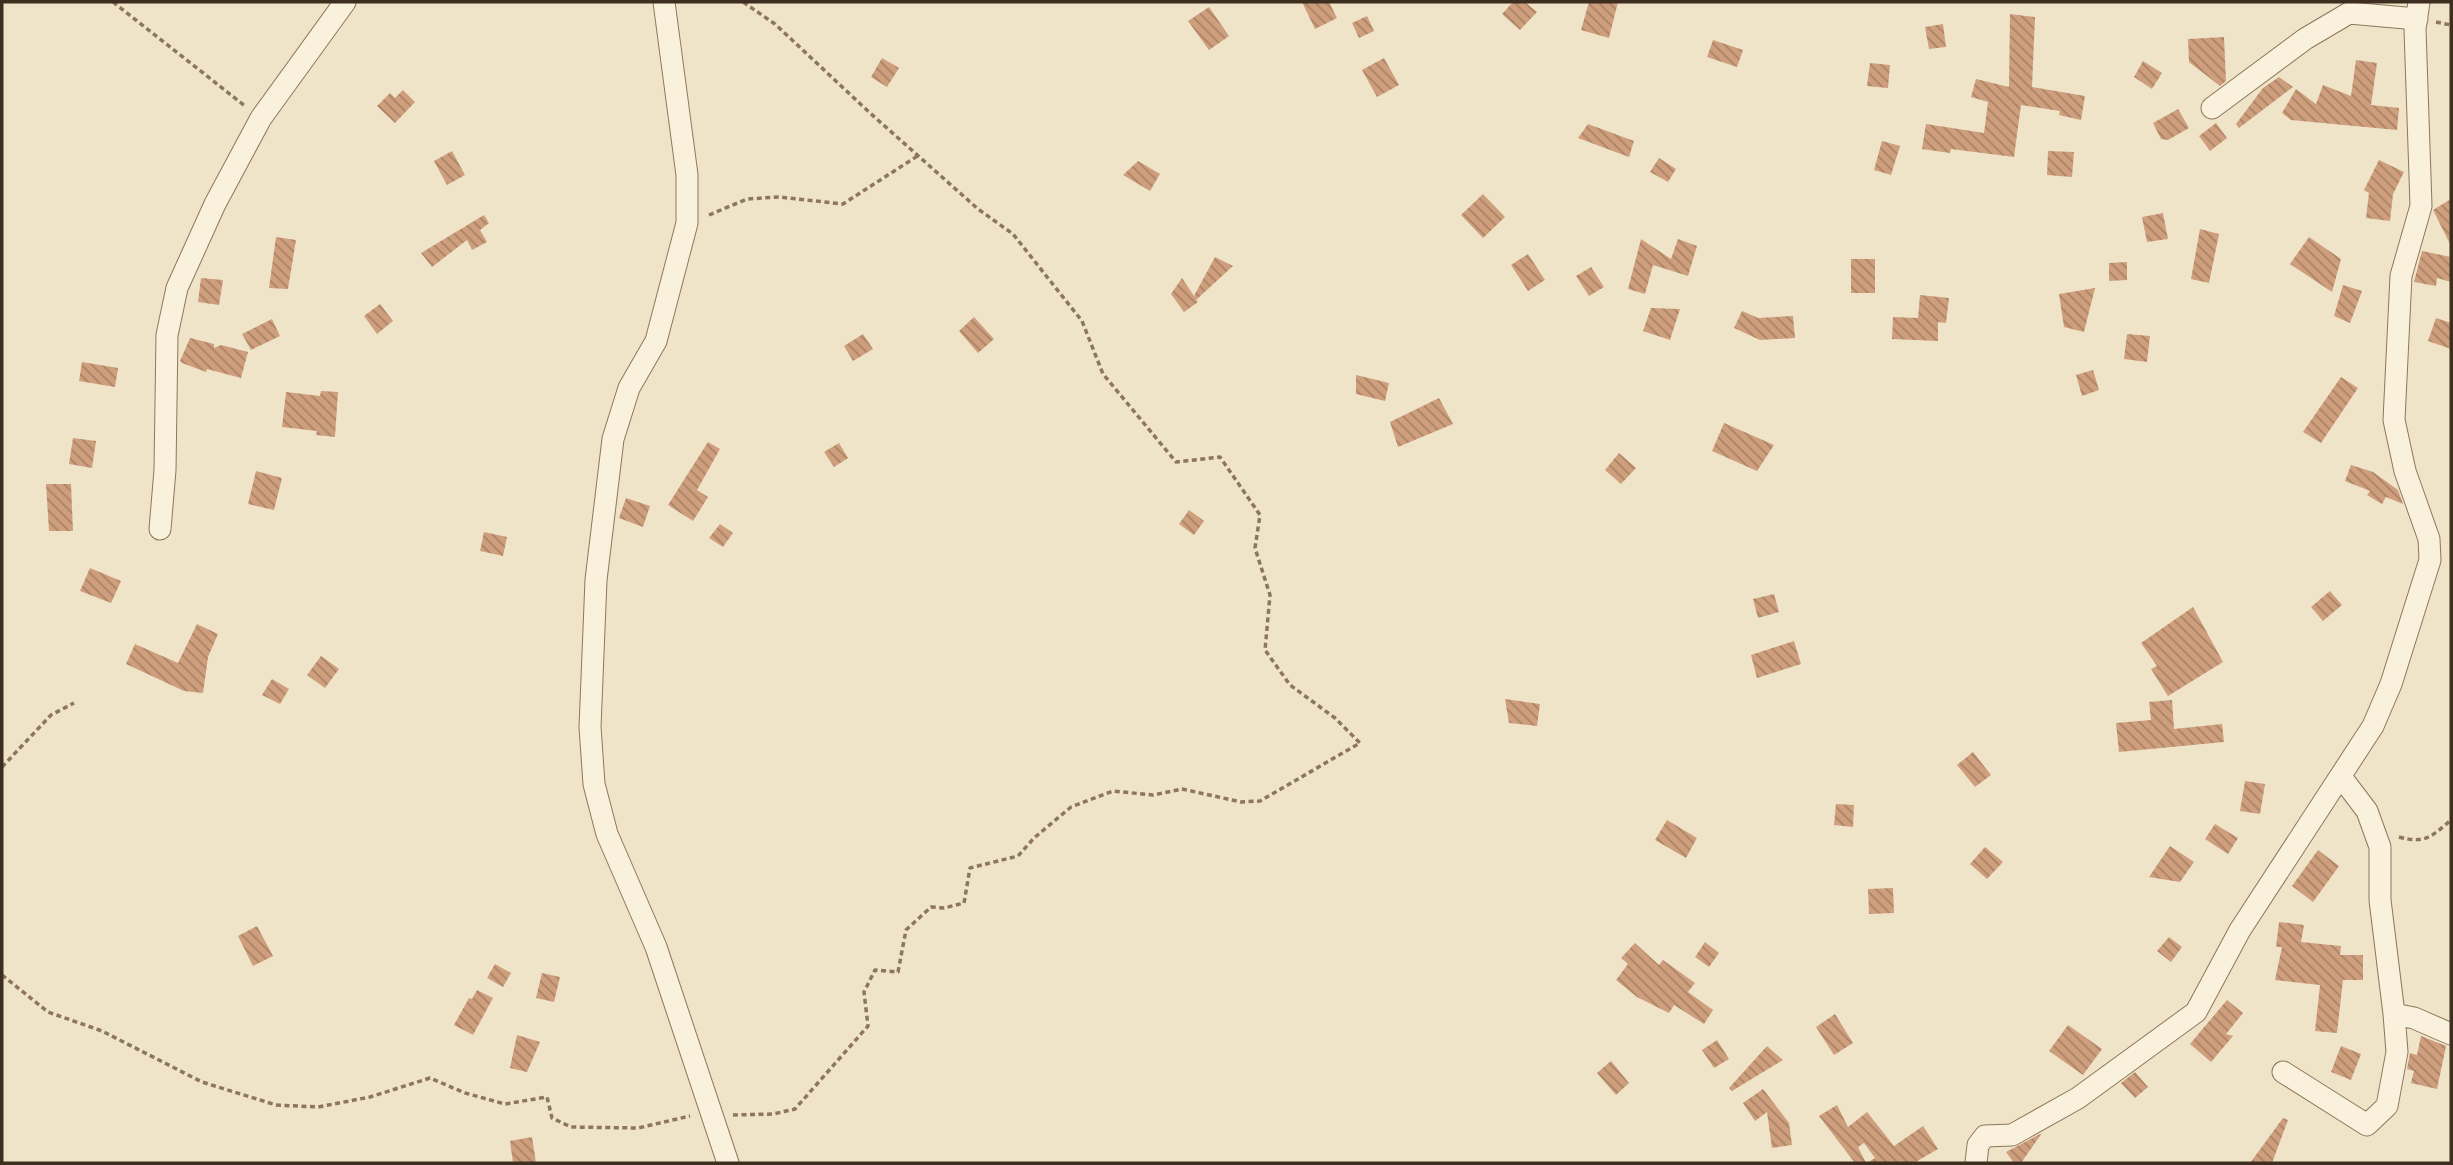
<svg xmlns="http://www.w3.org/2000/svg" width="2453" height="1165" viewBox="0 0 2453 1165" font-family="'IBM Plex Serif',serif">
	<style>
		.building { fill: url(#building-back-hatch) }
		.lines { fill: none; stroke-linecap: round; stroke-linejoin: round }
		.minor-casing { stroke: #8d765c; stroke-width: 23 }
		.path { stroke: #8d765c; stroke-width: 3.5; stroke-dasharray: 5 3.5; stroke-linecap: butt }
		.minor { stroke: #faf1dc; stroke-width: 21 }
	</style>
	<defs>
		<pattern id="building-back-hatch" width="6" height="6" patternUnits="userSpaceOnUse" patternTransform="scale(1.75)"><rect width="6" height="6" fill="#cf9f7d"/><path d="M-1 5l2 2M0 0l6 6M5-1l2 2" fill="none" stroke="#a98266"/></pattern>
	</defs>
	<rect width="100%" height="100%" fill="#f0e4c8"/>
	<path class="building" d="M 1302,2 L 1329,2 L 1337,18 L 1315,29 Z
		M 1513,2 L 1525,2 L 1537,12 L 1520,30 L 1502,14 Z
		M 1589,2 L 1618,2 L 1609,38 L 1581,30 Z
		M 1209,7 L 1229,36 L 1209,50 L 1188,21 Z
		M 2010,14 L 2035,17 L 2032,87 L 2085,96 L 2081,120 L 2059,115 L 2060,111 L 2021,105 L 2014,157 L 1951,149 L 1950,153 L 1922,149 L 1926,124 L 1984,133 L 1988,102 L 1971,97 L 1976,79 L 2009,87 Z
		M 1367,16 L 1374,31 L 1359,38 L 1352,23 Z
		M 1943,24 L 1946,47 L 1929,49 L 1925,27 Z
		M 2224,37 L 2226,81 L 2220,86 L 2189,62 L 2188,39 Z
		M 1713,40 L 1743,50 L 1737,67 L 1707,57 Z
		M 882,58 L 899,68 L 887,87 L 871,77 Z
		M 1384,58 L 1399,85 L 1377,97 L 1362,70 Z
		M 2356,60 L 2377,63 L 2371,105 L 2399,108 L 2397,130 L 2291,120 L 2282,113 L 2296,89 L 2316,104 L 2323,85 L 2351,96 Z
		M 2143,61 L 2162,73 L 2152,89 L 2134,77 Z
		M 1870,63 L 1890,65 L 1888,88 L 1867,86 Z
		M 2279,77 L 2293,87 L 2239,128 L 2236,124 L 2263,88 Z
		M 403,90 L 415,102 L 395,123 L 377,106 L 390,93 L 395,98 Z
		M 2178,109 L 2189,128 L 2168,140 L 2161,139 L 2153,123 Z
		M 2216,123 L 2227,138 L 2210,151 L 2199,136 Z
		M 1588,124 L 1634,141 L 1629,157 L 1578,138 Z
		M 1882,141 L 1900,146 L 1891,175 L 1874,170 Z
		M 452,151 L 465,175 L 447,185 L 434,161 Z
		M 2048,151 L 2074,152 L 2072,177 L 2047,175 Z
		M 1659,158 L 1676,169 L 1668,182 L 1650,172 Z
		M 2379,160 L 2404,172 L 2393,194 L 2390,221 L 2366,218 L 2369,193 L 2364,190 Z
		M 1138,161 L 1160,174 L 1150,191 L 1123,175 Z
		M 1483,194 L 1505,217 L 1483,238 L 1461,215 Z
		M 2451,199 L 2451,246 L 2433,210 Z
		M 2163,213 L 2168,239 L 2147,242 L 2142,217 Z
		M 484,215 L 489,223 L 480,230 L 487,242 L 472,250 L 467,240 L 432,267 L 421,253 Z
		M 2200,229 L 2219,234 L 2209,283 L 2191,279 Z
		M 276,237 L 296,240 L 288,289 L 269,288 Z
		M 2309,237 L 2341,259 L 2332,292 L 2290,264 Z
		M 1641,239 L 1671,259 L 1678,239 L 1697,246 L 1688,276 L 1653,265 L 1645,294 L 1628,289 Z
		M 2422,251 L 2451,257 L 2451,282 L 2437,278 L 2436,286 L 2414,282 Z
		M 1528,254 L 1545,280 L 1528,291 L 1511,265 Z
		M 1215,257 L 1233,266 L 1196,300 L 1198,302 L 1184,312 L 1171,294 L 1182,278 L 1194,296 Z
		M 1851,259 L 1875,259 L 1875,293 L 1851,293 Z
		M 2127,262 L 2127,280 L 2109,281 L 2109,263 Z
		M 1591,267 L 1604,287 L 1589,296 L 1576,276 Z
		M 201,278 L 223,280 L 219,305 L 198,302 Z
		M 2343,285 L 2362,291 L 2350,323 L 2334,316 Z
		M 2095,288 L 2084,332 L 2064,327 L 2059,294 Z
		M 1920,295 L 1949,298 L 1946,323 L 1938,322 L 1938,341 L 1892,339 L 1893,317 L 1918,318 Z
		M 380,304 L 393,321 L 377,334 L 364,316 Z
		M 1651,308 L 1680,309 L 1670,340 L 1643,331 Z
		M 1742,311 L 1758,318 L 1793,316 L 1795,338 L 1760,340 L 1734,328 Z
		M 974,317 L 994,339 L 978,353 L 959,331 Z
		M 2436,318 L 2451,323 L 2451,349 L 2428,341 Z
		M 272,319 L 280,336 L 251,350 L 242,334 Z
		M 863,334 L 873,349 L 853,361 L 844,346 Z
		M 2127,334 L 2150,336 L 2147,362 L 2124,359 Z
		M 190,338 L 214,344 L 214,348 L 221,345 L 248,352 L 241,378 L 207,369 L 206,372 L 182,363 L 180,361 Z
		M 82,362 L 118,368 L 115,387 L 79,381 Z
		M 2093,370 L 2099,390 L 2082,396 L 2076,375 Z
		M 1356,375 L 1389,383 L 1385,401 L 1356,394 Z
		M 2341,377 L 2358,388 L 2321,443 L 2303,432 Z
		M 321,391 L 338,392 L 335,437 L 316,435 L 317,431 L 282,427 L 286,392 L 320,396 Z
		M 1439,398 L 1453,424 L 1398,447 L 1390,422 Z
		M 1724,423 L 1774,445 L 1757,471 L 1712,451 Z
		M 73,438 L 96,441 L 92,468 L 69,464 Z
		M 708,442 L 720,449 L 697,490 L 708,497 L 693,521 L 668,505 Z
		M 839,443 L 848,458 L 834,467 L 824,452 Z
		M 1619,453 L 1636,468 L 1621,484 L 1605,470 Z
		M 2351,465 L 2373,472 L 2398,490 L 2403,504 L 2386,497 L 2382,504 L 2367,495 L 2370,491 L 2345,481 Z
		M 256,471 L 282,478 L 274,510 L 248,504 Z
		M 46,484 L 71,484 L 73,531 L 49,531 Z
		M 626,498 L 650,506 L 643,527 L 619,518 Z
		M 1189,510 L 1204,521 L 1194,535 L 1179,524 Z
		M 720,524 L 733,533 L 723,547 L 709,538 Z
		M 484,532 L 507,537 L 503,556 L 480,551 Z
		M 90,568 L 121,581 L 111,603 L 80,591 Z
		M 2330,591 L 2342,605 L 2323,621 L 2311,607 Z
		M 1774,594 L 1779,612 L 1758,618 L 1753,599 Z
		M 2193,607 L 2223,662 L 2168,696 L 2151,669 L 2157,666 L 2141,643 Z
		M 197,624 L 218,634 L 208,657 L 203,693 L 184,691 L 126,664 L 135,644 L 178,663 Z
		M 1794,641 L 1801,664 L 1757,678 L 1751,655 Z
		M 321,656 L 339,669 L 325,688 L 307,675 Z
		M 272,679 L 289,689 L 280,704 L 262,695 Z
		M 1505,699 L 1540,704 L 1537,726 L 1509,723 Z
		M 2172,700 L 2174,729 L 2222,724 L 2224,742 L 2119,752 L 2116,723 L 2151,720 L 2149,702 Z
		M 1973,752 L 1991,775 L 1975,787 L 1957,765 Z
		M 2245,781 L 2265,784 L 2260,814 L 2240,811 Z
		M 1836,804 L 1854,805 L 1853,827 L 1834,825 Z
		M 1667,820 L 1697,838 L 1686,858 L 1655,840 Z
		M 2215,824 L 2238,838 L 2228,854 L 2205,839 Z
		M 2170,846 L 2194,862 L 2180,882 L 2149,877 Z
		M 1985,847 L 2003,862 L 1987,879 L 1970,864 Z
		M 2318,850 L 2339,866 L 2313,902 L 2292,886 Z
		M 1893,888 L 1894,913 L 1869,914 L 1868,889 Z
		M 2279,922 L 2304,925 L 2301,942 L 2341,946 L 2340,955 L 2363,955 L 2363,980 L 2343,980 L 2337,1033 L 2315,1031 L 2320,985 L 2275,980 L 2282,947 L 2276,947 Z
		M 257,926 L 273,956 L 253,966 L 238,936 Z
		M 2169,937 L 2182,947 L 2171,962 L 2157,951 Z
		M 1705,942 L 1719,953 L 1709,967 L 1695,957 Z
		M 1635,943 L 1659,965 L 1663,960 L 1695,983 L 1688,992 L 1713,1010 L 1704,1024 L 1674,1005 L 1669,1013 L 1637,997 L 1616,980 L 1628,964 L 1621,958 Z
		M 495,964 L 511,973 L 503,987 L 487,978 Z
		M 542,973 L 560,977 L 554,1002 L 536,998 Z
		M 477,990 L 493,998 L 473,1035 L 454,1025 L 469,998 L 472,999 Z
		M 2227,1000 L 2243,1013 L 2226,1034 L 2233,1036 L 2211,1062 L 2190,1044 Z
		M 1835,1014 L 1853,1043 L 1834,1055 L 1816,1027 Z
		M 2068,1025 L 2102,1049 L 2083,1075 L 2049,1051 Z
		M 517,1035 L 540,1042 L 527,1072 L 510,1068 Z
		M 2421,1036 L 2446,1046 L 2437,1089 L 2411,1083 L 2414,1071 L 2407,1069 L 2410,1053 L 2417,1055 Z
		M 1717,1040 L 1729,1059 L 1714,1068 L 1702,1050 Z
		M 1767,1046 L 1783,1060 L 1732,1091 L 1729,1088 Z
		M 2341,1046 L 2361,1054 L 2351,1080 L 2331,1072 Z
		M 1611,1061 L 1629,1083 L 1616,1095 L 1597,1073 Z
		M 2135,1072 L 2148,1087 L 2135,1098 L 2121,1083 Z
		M 1763,1089 L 1789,1123 L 1792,1145 L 1772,1148 L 1767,1112 L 1755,1121 L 1743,1103 Z
		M 1837,1105 L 1848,1127 L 1867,1112 L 1894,1146 L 1923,1126 L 1938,1149 L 1914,1163 L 1867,1163 L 1875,1158 L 1864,1143 L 1858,1147 L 1866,1163 L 1855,1163 L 1819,1116 Z
		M 2283,1118 L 2288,1120 L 2272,1163 L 2250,1163 Z
		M 2042,1133 L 2021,1163 L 2014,1163 L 2006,1152 Z
		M 532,1137 L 536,1163 L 513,1163 L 510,1141 Z"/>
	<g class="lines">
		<g class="minor-casing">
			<path id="minor" d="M 664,2 L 687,175 L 687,223 L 656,341 L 629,388 L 613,439 L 596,580 L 590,727 L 594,784 L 607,834 L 656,947 L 728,1163
				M 2212,108 L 2305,39 L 2349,13 L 2417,19
				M 160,529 L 165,470 L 167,335 L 177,288 L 215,204 L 261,118 L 345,2
				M 2342,778 L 2367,811 L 2380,847 L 2380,900 L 2394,1014
				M 2283,1072 L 2367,1125 L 2387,1106 L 2397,1052 L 2394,1014 L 2414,1018 L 2451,1034
				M 1976,1163 L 1978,1145 L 1985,1136 L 2012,1135 L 2078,1098 L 2196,1012 L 2240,930 L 2373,726 L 2391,684 L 2430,560 L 2429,539 L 2405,471 L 2394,420 L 2401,276 L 2421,206 L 2415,29 L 2419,2"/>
		</g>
		<path class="path" d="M 113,2 L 245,106
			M 2436,22 L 2451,25
			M 709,215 L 747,199 L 779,197 L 843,204 L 919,155
			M 2,767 L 51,715 L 74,703
			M 2399,837 C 2425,844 2431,837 2451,820
			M 2,975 L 48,1012 L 102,1031 L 202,1082 L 276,1105 L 318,1107 L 370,1097 L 430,1078 L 465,1093 L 505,1104 L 547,1097 L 552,1118 L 571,1127 L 638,1128 L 690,1116
			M 733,1115 L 773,1114 L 795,1109 L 868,1026 L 864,992 L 875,970 L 898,972 L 906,930 L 931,907 L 944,908 L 964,903 L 970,868 L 1018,856 L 1034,838 L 1071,807 L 1113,791 L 1153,795 L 1182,789 L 1241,802 L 1260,801 L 1360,743 L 1335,718 L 1290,685 L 1265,650 L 1270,595 L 1255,548 L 1260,515 L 1220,457 L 1176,462 L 1103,374 L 1082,321 L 1013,234 L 978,209 L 870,113 L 775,24 L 743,2"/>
		<use href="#minor" class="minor"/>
	</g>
	<rect width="2453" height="1165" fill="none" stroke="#3d2e20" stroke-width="7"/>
</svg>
